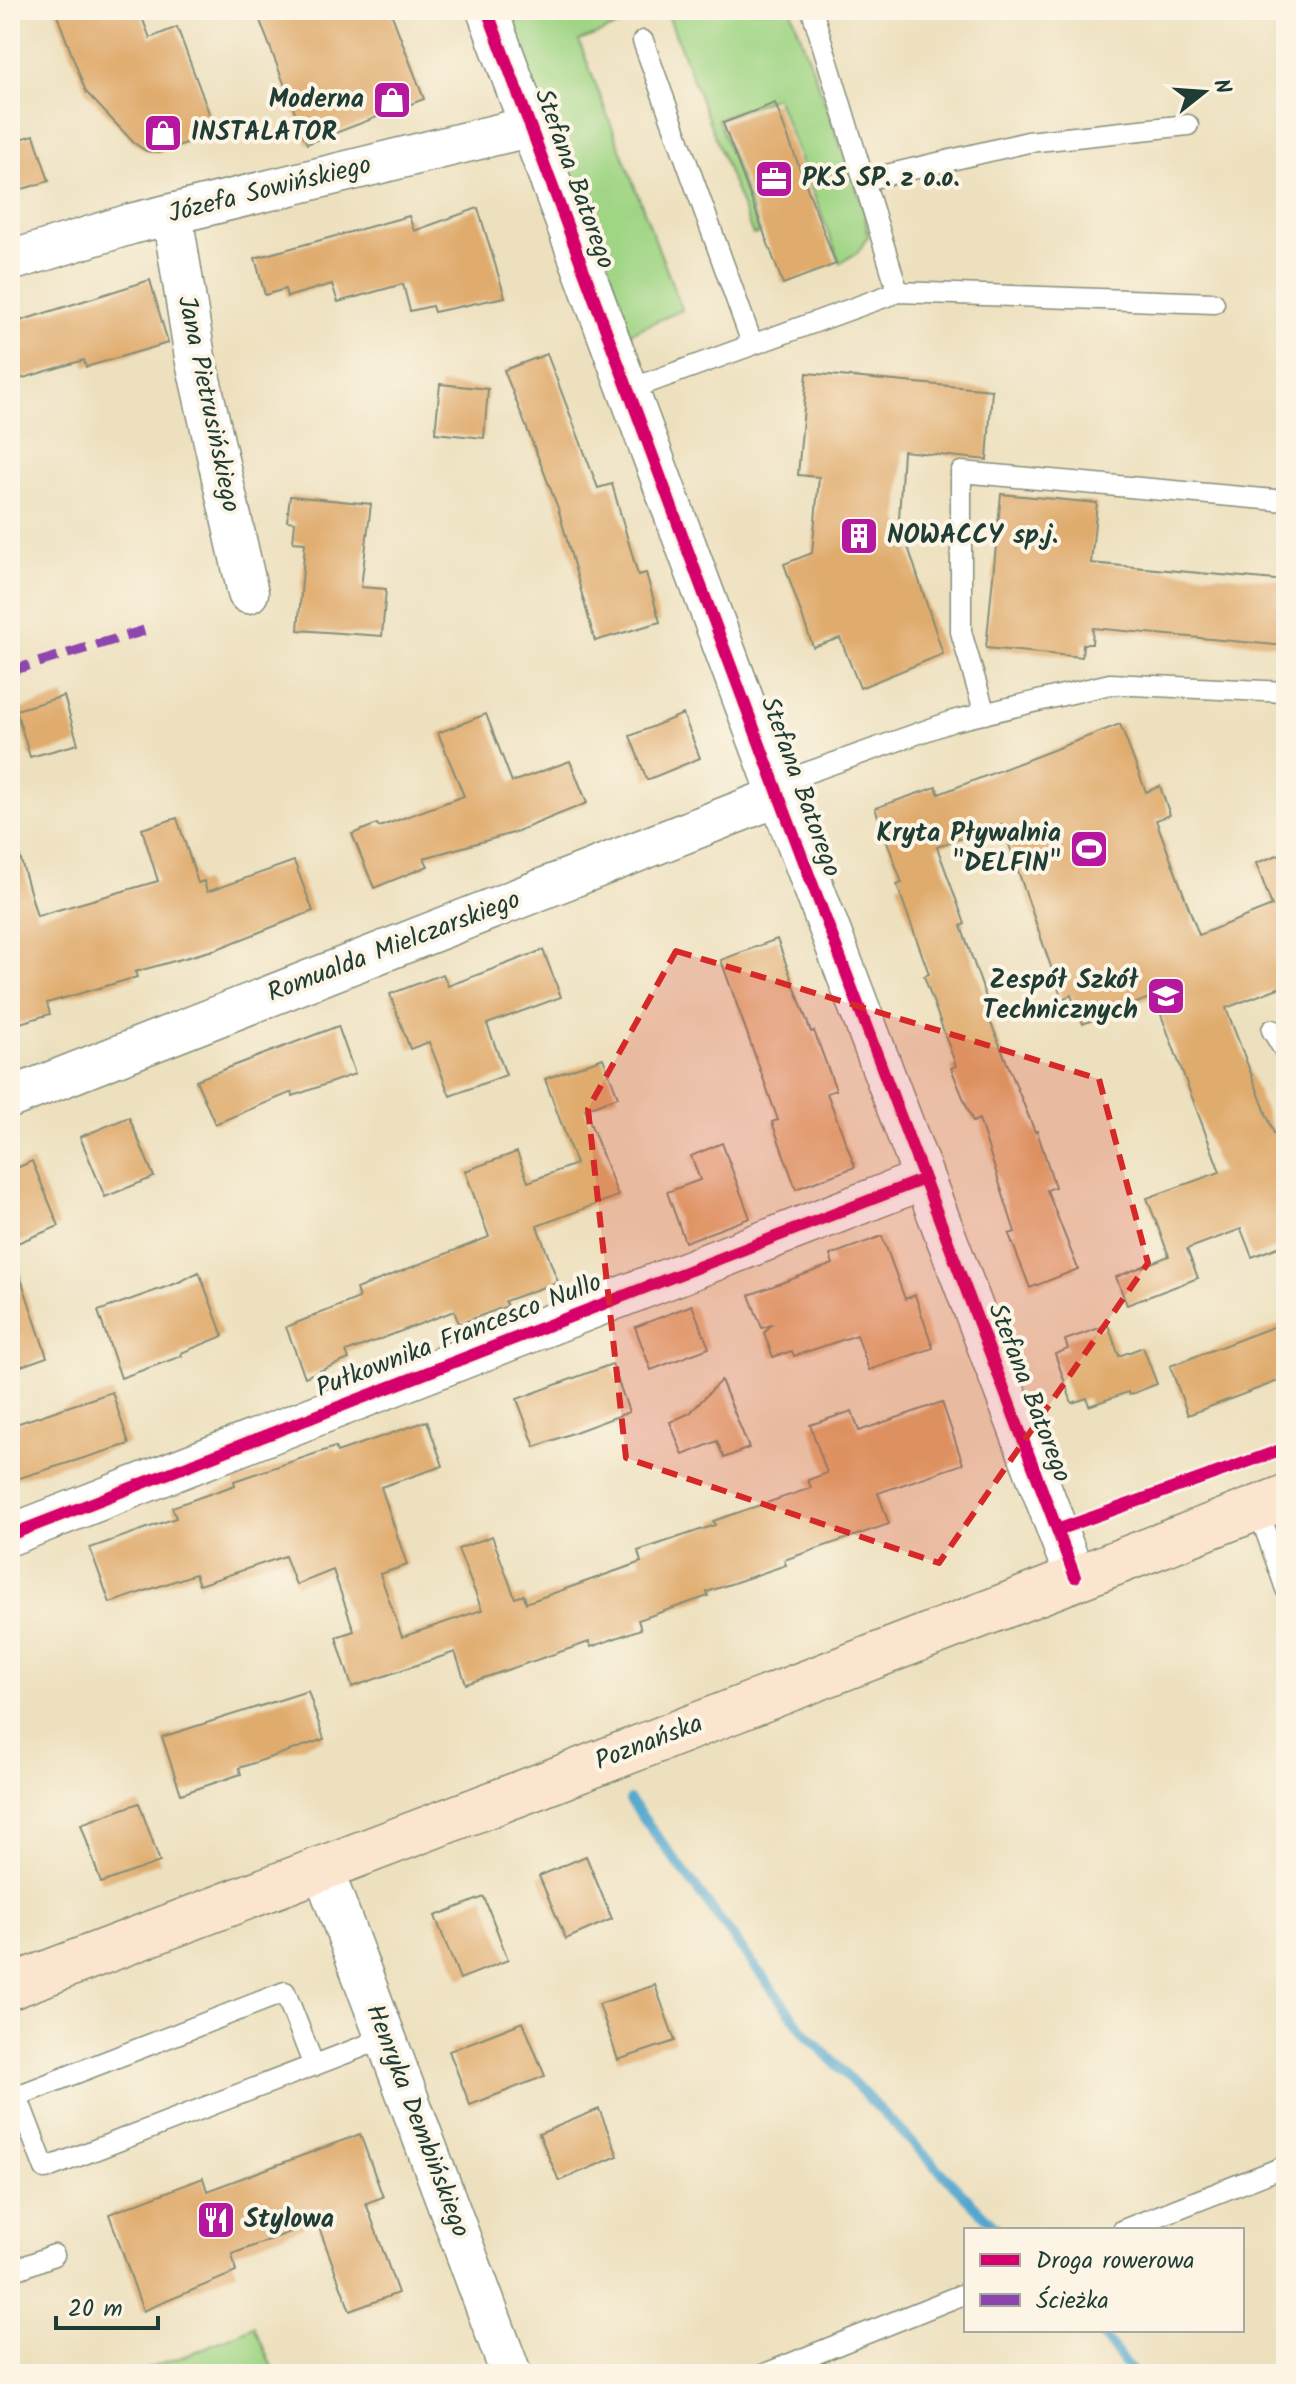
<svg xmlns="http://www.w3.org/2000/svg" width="1296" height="2384" viewBox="0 0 1296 2384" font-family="Kalam,sans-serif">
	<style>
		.green { fill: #a0d585; stroke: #60895c; stroke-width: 2 }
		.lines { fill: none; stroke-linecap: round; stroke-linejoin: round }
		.stream { stroke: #52a7ce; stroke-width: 10 }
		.building { fill: #e0ac6e }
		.lane-casing { stroke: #868e79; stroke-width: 23 }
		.street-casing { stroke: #868e79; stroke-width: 43 }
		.secondary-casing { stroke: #868e79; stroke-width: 47 }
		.lane { stroke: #fff; stroke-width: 20 }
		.street { stroke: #fff; stroke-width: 40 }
		.secondary { stroke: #fce5cf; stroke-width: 44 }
		.quiet { stroke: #8e44ad; stroke-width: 10; stroke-dasharray: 20 10; stroke-linecap: butt }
		.cycleway-casing { stroke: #fcf5e5; stroke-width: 17 }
		.cycleway { stroke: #d6006c; stroke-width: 12 }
		.marked { fill: #d62828; fill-opacity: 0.2; stroke: #d62828; stroke-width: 6; stroke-dasharray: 16 10; stroke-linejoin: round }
		.labels { text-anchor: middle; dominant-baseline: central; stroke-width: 8; stroke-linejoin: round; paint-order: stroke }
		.poi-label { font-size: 26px; font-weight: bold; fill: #1f3d34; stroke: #fcf5e5; text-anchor: start }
		.street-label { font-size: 26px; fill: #1f3d34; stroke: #fcf5e5 }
	</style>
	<rect width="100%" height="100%" fill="#fcf5e5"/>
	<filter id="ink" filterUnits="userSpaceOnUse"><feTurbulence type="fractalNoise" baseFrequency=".0125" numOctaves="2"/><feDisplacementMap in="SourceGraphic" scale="16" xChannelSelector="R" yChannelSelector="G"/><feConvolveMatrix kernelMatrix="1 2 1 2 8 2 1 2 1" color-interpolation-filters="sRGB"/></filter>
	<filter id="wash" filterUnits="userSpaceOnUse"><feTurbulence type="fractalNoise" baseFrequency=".006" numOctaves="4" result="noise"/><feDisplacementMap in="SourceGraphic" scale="32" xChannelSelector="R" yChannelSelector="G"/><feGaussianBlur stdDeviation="1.8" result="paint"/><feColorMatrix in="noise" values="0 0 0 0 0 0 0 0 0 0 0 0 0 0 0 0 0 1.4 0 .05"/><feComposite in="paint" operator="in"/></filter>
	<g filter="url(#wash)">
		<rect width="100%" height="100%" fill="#ede0be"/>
		<path class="green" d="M 505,10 L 661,10 L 579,41 L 682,310 L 626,335 Z
			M 666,10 L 791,10 L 865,212 L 868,236 L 858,252 L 840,263 L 776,97 L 718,119 L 760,233 L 753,235 Z
			M 254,2326 L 275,2374 L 137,2374 L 138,2372 L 190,2354 Z"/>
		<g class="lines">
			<path class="stream" d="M 630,1800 L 805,2033 L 998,2230
				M 1098,2330 L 1134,2374"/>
		</g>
		<g id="blocks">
			<path class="building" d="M 55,10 L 139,10 L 150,38 L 177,27 L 216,132 L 159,153 L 146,151 L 134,143 L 86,92 Z
				M 256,10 L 390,10 L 424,99 L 307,144 Z
				M 775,103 L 836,264 L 783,284 L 723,123 Z
				M 34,135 L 49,181 L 10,193 L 10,142 Z
				M 478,208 L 505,297 L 434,312 L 432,306 L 410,311 L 403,284 L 338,302 L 332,284 L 287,297 L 285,289 L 265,295 L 255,258 L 409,216 L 414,231 Z
				M 150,280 L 168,343 L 86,367 L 84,360 L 10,382 L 10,324 Z
				M 547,354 L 598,488 L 612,484 L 638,575 L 646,573 L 660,622 L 595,641 L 558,508 L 504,370 Z
				M 807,373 L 992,390 L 987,460 L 903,451 L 899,519 L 943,654 L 860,688 L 840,638 L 813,647 L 784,564 L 812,553 L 819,477 L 798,475 Z
				M 440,384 L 488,389 L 484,438 L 435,433 Z
				M 1001,494 L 1097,503 L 1091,563 L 1286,581 L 1286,646 L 1093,628 L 1092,644 L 1083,644 L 1082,657 L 986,648 Z
				M 290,496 L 371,504 L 361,587 L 386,589 L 382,636 L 298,630 L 305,543 L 293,542 L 295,522 L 287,521 Z
				M 64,696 L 78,744 L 30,757 L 16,710 Z
				M 486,714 L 512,782 L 570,761 L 587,803 L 513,833 L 424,858 L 428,866 L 374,888 L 352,834 L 377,824 L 379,827 L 464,796 L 438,733 Z
				M 683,714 L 700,758 L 647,780 L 630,736 Z
				M 1120,724 L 1146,792 L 1160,786 L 1170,815 L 1156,820 L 1199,935 L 1272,906 L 1256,863 L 1286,852 L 1286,985 L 1226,1008 L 1286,1165 L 1286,1244 L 1252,1257 L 1241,1229 L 1187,1249 L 1198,1278 L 1127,1305 L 1116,1277 L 1169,1256 L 1147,1198 L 1220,1172 L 1154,996 L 1083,1024 L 1071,995 L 1062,999 L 1002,824 L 937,847 L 965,924 L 961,926 L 990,1009 L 986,1011 L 1035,1132 L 1037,1131 L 1055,1187 L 1047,1190 L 1078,1269 L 1030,1288 L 1009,1234 L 1015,1232 L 979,1119 L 973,1122 L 951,1068 L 956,1066 L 924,976 L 929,974 L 897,885 L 902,883 L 875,808 L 936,787 L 939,794 Z
				M 177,818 L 198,883 L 204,881 L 207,892 L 294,861 L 313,911 L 217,949 L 135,972 L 137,977 L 47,1003 L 50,1014 L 10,1026 L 10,851 L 18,850 L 37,916 L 158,881 L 142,829 Z
				M 777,939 L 811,1032 L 814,1031 L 836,1090 L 827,1093 L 855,1167 L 796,1189 L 772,1122 L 778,1120 L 721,960 Z
				M 543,950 L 561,997 L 487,1024 L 506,1075 L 450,1096 L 429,1042 L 410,1049 L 390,994 L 443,974 L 448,986 Z
				M 338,1026 L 355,1074 L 293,1096 L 292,1092 L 215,1124 L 196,1080 Z
				M 603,1058 L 618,1097 L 585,1109 L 618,1196 L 537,1226 L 558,1282 L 505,1301 L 507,1306 L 459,1324 L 454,1311 L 346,1352 L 349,1359 L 305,1377 L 286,1327 L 359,1298 L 356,1289 L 489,1237 L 465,1171 L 517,1152 L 528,1182 L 576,1164 L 545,1079 Z
				M 129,1117 L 154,1177 L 105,1197 L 80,1137 Z
				M 722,1143 L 750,1218 L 685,1242 L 667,1192 L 700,1180 L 691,1156 Z
				M 32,1161 L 59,1226 L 10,1246 L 10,1171 Z
				M 882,1236 L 905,1299 L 915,1295 L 933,1348 L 869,1370 L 857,1335 L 794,1356 L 792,1351 L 773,1357 L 764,1333 L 771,1325 L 762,1328 L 749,1295 L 833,1264 L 830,1255 Z
				M 15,1261 L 47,1357 L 10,1370 L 10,1262 Z
				M 199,1272 L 223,1336 L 181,1353 L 182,1356 L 121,1378 L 98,1311 L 177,1283 Z
				M 692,1305 L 709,1348 L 651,1370 L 635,1327 Z
				M 1286,1322 L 1286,1378 L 1188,1415 L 1170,1366 Z
				M 1108,1325 L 1119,1356 L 1143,1347 L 1157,1384 L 1129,1395 L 1128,1392 L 1089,1406 L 1087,1398 L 1072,1403 L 1055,1354 L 1068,1349 L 1065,1340 Z
				M 612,1364 L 629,1412 L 535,1447 L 517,1399 Z
				M 721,1380 L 749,1448 L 724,1458 L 717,1441 L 683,1455 L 670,1422 L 690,1413 Z
				M 112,1392 L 129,1444 L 10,1481 L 10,1426 Z
				M 942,1402 L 963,1464 L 878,1493 L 889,1524 L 784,1560 L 786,1565 L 707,1592 L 708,1596 L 638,1620 L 641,1629 L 591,1647 L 589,1642 L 466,1684 L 455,1652 L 352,1687 L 336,1637 L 354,1631 L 333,1570 L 296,1585 L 285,1556 L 199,1585 L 195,1574 L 110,1603 L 90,1548 L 176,1518 L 172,1507 L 235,1485 L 234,1481 L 335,1447 L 337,1452 L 427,1421 L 443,1466 L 381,1487 L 407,1565 L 380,1574 L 402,1637 L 482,1610 L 458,1549 L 492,1536 L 515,1598 L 524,1595 L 526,1603 L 641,1562 L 638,1551 L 715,1525 L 713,1521 L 811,1488 L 808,1480 L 827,1473 L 810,1425 L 852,1411 L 859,1431 Z
				M 308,1691 L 324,1739 L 239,1768 L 241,1774 L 181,1794 L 162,1737 Z
				M 139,1803 L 160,1862 L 101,1883 L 81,1824 Z
				M 586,1856 L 612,1919 L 566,1939 L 539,1876 Z
				M 484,1897 L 508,1960 L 460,1979 L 435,1916 Z
				M 655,1985 L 675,2041 L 618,2060 L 599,2004 Z
				M 523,2022 L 545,2076 L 470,2105 L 449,2051 Z
				M 599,2109 L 618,2156 L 559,2181 L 539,2134 Z
				M 360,2134 L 383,2197 L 366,2203 L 398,2293 L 350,2311 L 317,2222 L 232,2254 L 236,2272 L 143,2311 L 109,2214 L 203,2178 L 207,2191 Z"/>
		</g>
	</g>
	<g filter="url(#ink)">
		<use href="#blocks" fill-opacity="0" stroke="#868e79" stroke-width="2"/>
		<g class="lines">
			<g class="lane-casing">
				<path id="lane" d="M 643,41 L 752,343
					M 865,180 L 1028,142 L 1188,125
					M 898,292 L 1214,303
					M 628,390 L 898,292 L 812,10
					M 985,714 L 961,632 L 961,472 L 1286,501
					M 775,784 L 953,721 L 1110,684 L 1286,692
					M 1272,1030 L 1286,1053
					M 1257,1506 L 1286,1589
					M 314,2066 L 285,1992 L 17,2096 L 45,2169 L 385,2038
					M 1123,2230 L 1286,2166
					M 10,2272 L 54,2255
					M 765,2374 L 966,2293"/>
			</g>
			<g class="street-casing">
				<path id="street" d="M 487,10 L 779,796 L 1075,1577
					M 172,214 L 195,357 L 248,593
					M 10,261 L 131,224 L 532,126
					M 10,1098 L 779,796
					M 10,1535 L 924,1179
					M 322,1867 L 511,2374"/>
			</g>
			<g class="secondary-casing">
				<path id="secondary" d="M 10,1987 L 542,1785 L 1286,1497"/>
			</g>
			<use href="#lane" class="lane"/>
			<use href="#street" class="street"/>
			<use href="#secondary" class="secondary"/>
			<path class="quiet" d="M 10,671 L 146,630"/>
			<g class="cycleway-casing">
				<path id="cycleway" d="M 487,10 L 779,796 L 1075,1577
					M 1057,1530 L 1286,1448
					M 10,1535 L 924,1179"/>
			</g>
			<use href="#cycleway" class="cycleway"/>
		</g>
	</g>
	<path class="marked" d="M 676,951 L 1099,1079 L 1148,1263 L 939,1563 L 626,1458 L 588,1109 Z"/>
	<defs>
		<g id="shop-square" transform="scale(2)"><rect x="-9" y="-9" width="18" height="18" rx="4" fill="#b5179e" stroke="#fcf5e5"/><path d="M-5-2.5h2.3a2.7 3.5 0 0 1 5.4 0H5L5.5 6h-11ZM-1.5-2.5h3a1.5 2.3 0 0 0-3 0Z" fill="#fff"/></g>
		<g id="office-square" transform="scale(2)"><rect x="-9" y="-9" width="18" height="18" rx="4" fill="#b5179e" stroke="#fcf5e5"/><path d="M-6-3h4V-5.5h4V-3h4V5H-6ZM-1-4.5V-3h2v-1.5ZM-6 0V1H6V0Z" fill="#fff"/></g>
		<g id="building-square" transform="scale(2)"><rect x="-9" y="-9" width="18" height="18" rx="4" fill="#b5179e" stroke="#fcf5e5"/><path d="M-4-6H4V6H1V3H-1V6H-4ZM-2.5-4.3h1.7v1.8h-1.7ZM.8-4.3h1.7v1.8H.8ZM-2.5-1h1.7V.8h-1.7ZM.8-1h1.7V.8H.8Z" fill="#fff"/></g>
		<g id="stadium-square" transform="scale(2)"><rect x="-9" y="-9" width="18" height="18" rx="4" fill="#b5179e" stroke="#fcf5e5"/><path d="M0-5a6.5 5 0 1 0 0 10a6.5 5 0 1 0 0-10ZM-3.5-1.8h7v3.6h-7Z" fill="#fff"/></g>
		<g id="school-square" transform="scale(2)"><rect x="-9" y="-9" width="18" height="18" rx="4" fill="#b5179e" stroke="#fcf5e5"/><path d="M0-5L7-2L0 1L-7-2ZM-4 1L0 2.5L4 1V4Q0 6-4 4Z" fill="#fff"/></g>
		<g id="restaurant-square" transform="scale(2)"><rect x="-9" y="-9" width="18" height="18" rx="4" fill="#b5179e" stroke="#fcf5e5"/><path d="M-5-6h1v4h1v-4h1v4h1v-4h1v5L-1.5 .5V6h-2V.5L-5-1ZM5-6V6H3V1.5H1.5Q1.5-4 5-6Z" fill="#fff"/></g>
	</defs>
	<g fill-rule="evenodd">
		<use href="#shop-square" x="392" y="100"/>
		<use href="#shop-square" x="163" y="133"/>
		<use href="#office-square" x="774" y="179"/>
		<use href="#building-square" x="859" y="536"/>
		<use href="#stadium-square" x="1089" y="849"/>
		<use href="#school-square" x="1166" y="996"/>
		<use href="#restaurant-square" x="216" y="2220"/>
	</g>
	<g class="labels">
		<g class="poi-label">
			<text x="364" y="100" text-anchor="end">Moderna</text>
			<text x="191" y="133">INSTALATOR</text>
			<text x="802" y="179">PKS SP. z o.o.</text>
			<text x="887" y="536">NOWACCY sp.j.</text>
			<text x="1061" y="834" text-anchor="end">Kryta Pływalnia<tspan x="1061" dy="30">"DELFIN"</tspan></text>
			<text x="1138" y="981" text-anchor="end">Zespół Szkół<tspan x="1138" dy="30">Technicznych</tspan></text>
			<text x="244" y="2220">Stylowa</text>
		</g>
		<g class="street-label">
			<text transform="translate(574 179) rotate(70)">Stefana Batorego</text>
			<text transform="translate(270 190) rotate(-14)">Józefa Sowińskiego</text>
			<text transform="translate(208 404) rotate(78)">Jana Pietrusińskiego</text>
			<text transform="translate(800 787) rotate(70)">Stefana Batorego</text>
			<text transform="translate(394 947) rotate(-21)">Romualda Mielczarskiego</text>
			<text transform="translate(459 1336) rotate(-21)">Pułkownika Francesco Nullo</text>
			<text transform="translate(1029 1393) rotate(69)">Stefana Batorego</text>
			<text transform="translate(649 1743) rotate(-21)">Poznańska</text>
			<text transform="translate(417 2121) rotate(69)">Henryka Dembińskiego</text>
		</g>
	</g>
	<rect width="1296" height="2384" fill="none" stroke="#fcf5e5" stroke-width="40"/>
	<rect x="964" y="2228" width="280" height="104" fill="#fcf5e5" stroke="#a4ab9e" stroke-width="2"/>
	<rect x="980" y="2254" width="40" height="12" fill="#d6006c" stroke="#a4ab9e" stroke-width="2"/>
	<text x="1036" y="2268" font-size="24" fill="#1f3d34">Droga rowerowa</text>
	<rect x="980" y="2294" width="40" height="12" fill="#8e44ad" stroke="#a4ab9e" stroke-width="2"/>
	<text x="1036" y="2308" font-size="24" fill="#1f3d34">Ścieżka</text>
	<g transform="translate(1204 92) rotate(73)" stroke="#fcf5e5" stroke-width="6" paint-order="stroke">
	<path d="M0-6L14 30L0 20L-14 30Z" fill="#1f3d34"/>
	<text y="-12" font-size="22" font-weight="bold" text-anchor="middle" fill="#1f3d34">N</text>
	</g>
	<path d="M56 2316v12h102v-12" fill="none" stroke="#1f3d34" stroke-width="4"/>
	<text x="68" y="2316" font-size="24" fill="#1f3d34" stroke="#fcf5e5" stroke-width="6" paint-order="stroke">20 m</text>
</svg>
